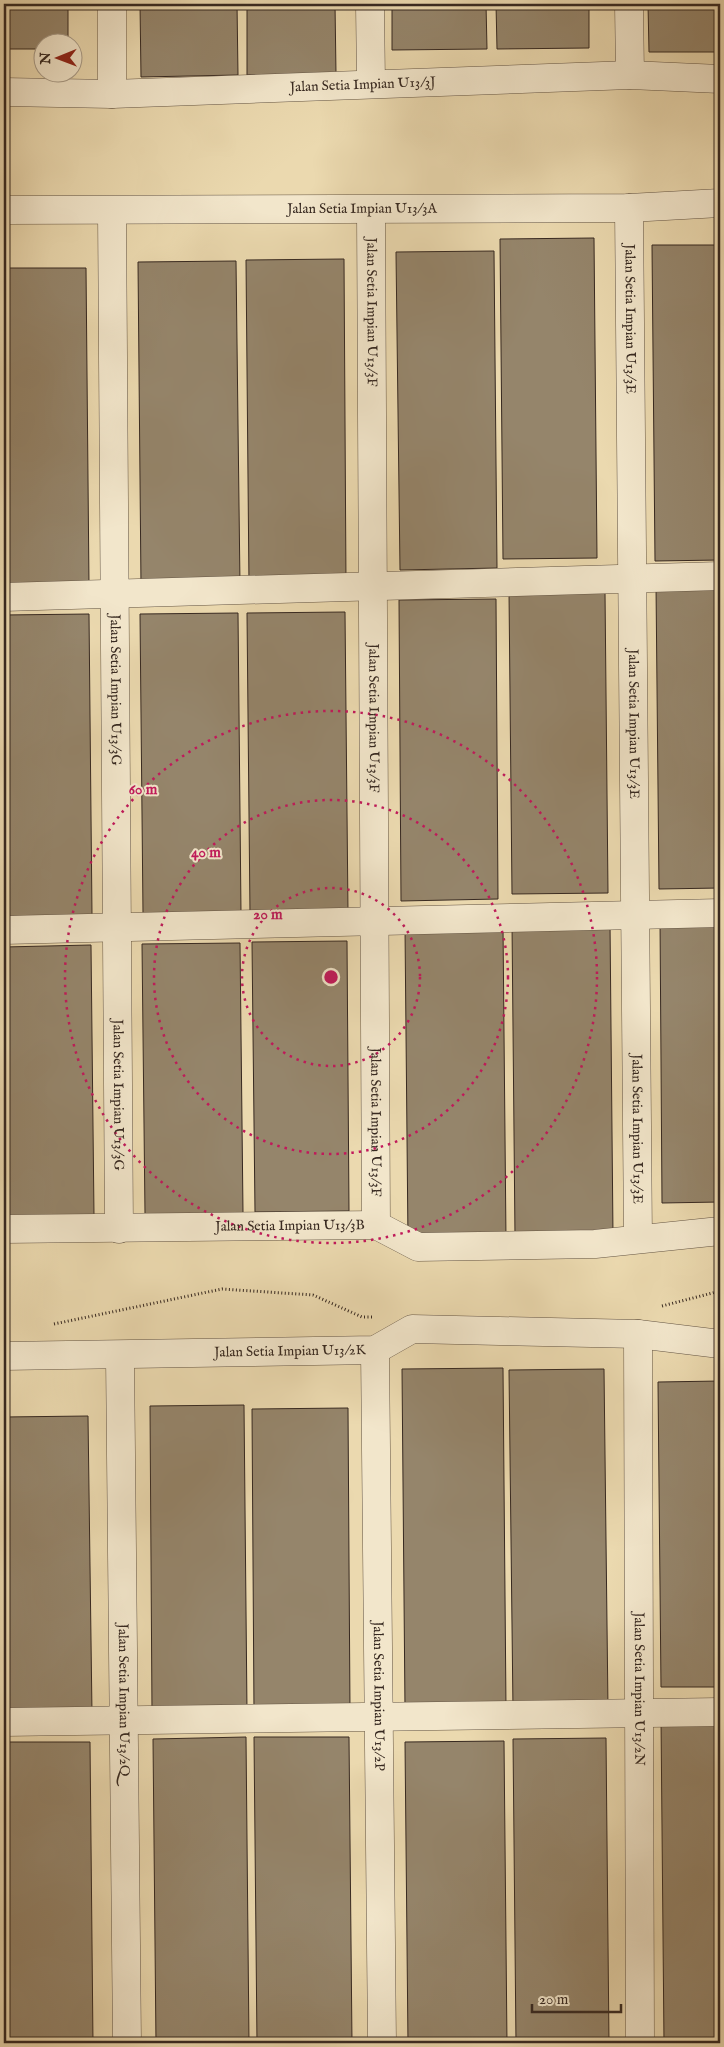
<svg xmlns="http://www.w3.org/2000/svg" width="724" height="2047" viewBox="0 0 724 2047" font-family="'IM FELL English',serif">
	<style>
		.building { fill: #95856b; stroke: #372921 }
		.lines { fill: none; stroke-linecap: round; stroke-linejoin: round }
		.minor-casing { stroke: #645544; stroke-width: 29 }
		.path { stroke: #372921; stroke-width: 3; stroke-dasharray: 1 2.5; stroke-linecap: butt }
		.minor { stroke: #f2e6cb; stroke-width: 28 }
		.ring { fill: none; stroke: #c2185b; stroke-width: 2.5; stroke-dasharray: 2.5 5 }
		.labels { text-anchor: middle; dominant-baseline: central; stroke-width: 4; stroke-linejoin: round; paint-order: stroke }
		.street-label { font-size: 14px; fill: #372921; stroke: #f2e6cb }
		.centre { fill: #c2185b; stroke: #f2e6cb; stroke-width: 2.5 }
		.ring-label { font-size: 15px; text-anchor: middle; font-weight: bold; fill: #c2185b; stroke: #f2e6cb; stroke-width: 4; stroke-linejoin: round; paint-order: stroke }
	</style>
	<rect width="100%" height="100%" fill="#ebd9af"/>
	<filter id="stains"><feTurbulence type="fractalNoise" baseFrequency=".004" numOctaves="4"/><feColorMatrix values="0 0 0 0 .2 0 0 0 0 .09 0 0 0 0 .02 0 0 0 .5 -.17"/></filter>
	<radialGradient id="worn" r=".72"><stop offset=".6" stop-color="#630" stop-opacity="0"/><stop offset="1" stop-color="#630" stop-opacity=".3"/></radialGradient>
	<path class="building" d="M 4,4 L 68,4 L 68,42 L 42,42 L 42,49 L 4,49 Z
		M 140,4 L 237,4 L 238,75 L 141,77 Z
		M 247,4 L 335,4 L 336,74 L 247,75 Z
		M 392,4 L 486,4 L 487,49 L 392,50 Z
		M 496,4 L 589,4 L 589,48 L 497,49 Z
		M 648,4 L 720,4 L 720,52 L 649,52 Z
		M 594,238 L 597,558 L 503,559 L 500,239 Z
		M 652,245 L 720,245 L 720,560 L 655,561 Z
		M 494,251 L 497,568 L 400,570 L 396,252 Z
		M 344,259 L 346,584 L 249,585 L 246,260 Z
		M 236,261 L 240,585 L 141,586 L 138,262 Z
		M 4,268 L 86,268 L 89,585 L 4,586 Z
		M 656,585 L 720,585 L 720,888 L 659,889 Z
		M 509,592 L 605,592 L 608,893 L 512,894 Z
		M 496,599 L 498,899 L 401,901 L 399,600 Z
		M 345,612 L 348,913 L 250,914 L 247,613 Z
		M 238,613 L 241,913 L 143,914 L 140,614 Z
		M 89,614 L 92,915 L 4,916 L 4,615 Z
		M 720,918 L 720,1202 L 662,1203 L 660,919 Z
		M 512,923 L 610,923 L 613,1236 L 515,1237 Z
		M 503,927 L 506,1240 L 408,1241 L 405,928 Z
		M 347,941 L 349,1211 L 255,1212 L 252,942 Z
		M 240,943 L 243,1213 L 145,1214 L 142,944 Z
		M 91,945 L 94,1216 L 4,1217 L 4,947 Z
		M 503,1368 L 506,1709 L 405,1709 L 402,1369 Z
		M 604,1369 L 608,1709 L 513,1710 L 509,1370 Z
		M 720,1381 L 720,1687 L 661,1687 L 658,1382 Z
		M 244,1405 L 247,1712 L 152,1713 L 150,1406 Z
		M 348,1408 L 350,1712 L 254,1713 L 252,1409 Z
		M 88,1416 L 92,1714 L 4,1715 L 4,1417 Z
		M 661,1718 L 720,1718 L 720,2043 L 664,2043 Z
		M 246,1737 L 249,2043 L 156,2043 L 153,1739 Z
		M 254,1737 L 349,1737 L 352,2043 L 257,2043 Z
		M 606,1738 L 609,2043 L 516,2043 L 513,1739 Z
		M 504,1741 L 507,2043 L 408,2043 L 405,1742 Z
		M 4,1742 L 90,1742 L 93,2043 L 4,2043 Z"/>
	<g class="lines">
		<g class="minor-casing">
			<g id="minor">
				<path d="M 112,4 L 112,94"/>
				<path d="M 370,4 L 371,84"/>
				<path d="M 629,4 L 630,75"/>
				<path id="s1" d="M 4,92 L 112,94 L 630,75 L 720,79"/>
				<path id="s2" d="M 629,208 L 638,1239"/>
				<path id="s3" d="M 4,210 L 629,208 L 720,203"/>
				<path id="s4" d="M 371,210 L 376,1225"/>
				<path id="s5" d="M 112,211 L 119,1229"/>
				<path d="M 4,597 L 720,576"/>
				<path d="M 4,930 L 720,913"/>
				<path id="s6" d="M 4,1229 L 376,1225 L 418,1247 L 595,1244 L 720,1231"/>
				<path id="s7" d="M 638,1334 L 640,2043"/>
				<path id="s8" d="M 375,1350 L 382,2043"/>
				<path id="s9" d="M 4,1356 L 375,1350 L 412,1329 L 638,1334 L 720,1344"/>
				<path id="s10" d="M 120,1356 L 127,2043"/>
				<path d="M 4,1722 L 720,1712"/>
			</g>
		</g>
		<path class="path" d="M 662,1306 L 720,1291
			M 54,1324 L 222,1289 L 313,1295 L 362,1317 L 372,1317"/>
		<use href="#minor" class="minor"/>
	</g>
	<g class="ring">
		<circle cx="331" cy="977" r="89"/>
		<circle cx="331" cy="977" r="177"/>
		<circle cx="331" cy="977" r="266"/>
	</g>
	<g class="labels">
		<g class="street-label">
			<text stroke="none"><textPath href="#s1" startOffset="359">Jalan Setia Impian U13/3J</textPath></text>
			<text stroke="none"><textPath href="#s3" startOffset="358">Jalan Setia Impian U13/3A</textPath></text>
			<text stroke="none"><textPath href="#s4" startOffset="102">Jalan Setia Impian U13/3F</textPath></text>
			<text stroke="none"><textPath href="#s2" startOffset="111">Jalan Setia Impian U13/3E</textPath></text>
			<text stroke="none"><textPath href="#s5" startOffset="479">Jalan Setia Impian U13/3G</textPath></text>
			<text stroke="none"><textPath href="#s4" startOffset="508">Jalan Setia Impian U13/3F</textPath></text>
			<text stroke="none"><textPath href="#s2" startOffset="516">Jalan Setia Impian U13/3E</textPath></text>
			<text stroke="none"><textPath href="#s5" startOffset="884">Jalan Setia Impian U13/3G</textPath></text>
			<text stroke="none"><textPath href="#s4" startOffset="912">Jalan Setia Impian U13/3F</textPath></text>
			<text stroke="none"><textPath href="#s2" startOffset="921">Jalan Setia Impian U13/3E</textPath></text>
			<text stroke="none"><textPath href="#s6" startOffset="286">Jalan Setia Impian U13/3B</textPath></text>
			<text stroke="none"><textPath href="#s9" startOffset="286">Jalan Setia Impian U13/2K</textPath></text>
			<text stroke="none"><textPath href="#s7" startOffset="355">Jalan Setia Impian U13/2N</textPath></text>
			<text stroke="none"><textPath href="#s8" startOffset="346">Jalan Setia Impian U13/2P</textPath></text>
			<text stroke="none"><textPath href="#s10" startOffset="344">Jalan Setia Impian U13/2Q</textPath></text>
		</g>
	</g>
	<circle cx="331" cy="977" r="8" class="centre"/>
	<g class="ring-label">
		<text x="143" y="794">60 m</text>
		<text x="206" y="857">40 m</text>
		<text x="268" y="919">20 m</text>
	</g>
	<rect width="724" height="2047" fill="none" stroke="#ebd9af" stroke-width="20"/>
	<rect x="5" y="5" width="714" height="2037" fill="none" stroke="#372921" stroke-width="2.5"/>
	<rect x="10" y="10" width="704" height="2027" fill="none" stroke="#372921"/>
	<g transform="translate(58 58) rotate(269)"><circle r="24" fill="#f2e6cb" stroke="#a79a87"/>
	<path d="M0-4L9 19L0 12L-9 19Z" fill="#8f2418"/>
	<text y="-8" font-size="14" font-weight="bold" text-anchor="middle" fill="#372921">N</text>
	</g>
	<path d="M532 2004v8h89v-8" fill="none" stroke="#372921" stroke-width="2.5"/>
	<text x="539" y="2004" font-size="15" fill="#372921" stroke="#f2e6cb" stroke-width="4" paint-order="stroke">20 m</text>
	<rect width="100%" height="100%" filter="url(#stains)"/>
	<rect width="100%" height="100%" fill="url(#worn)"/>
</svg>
